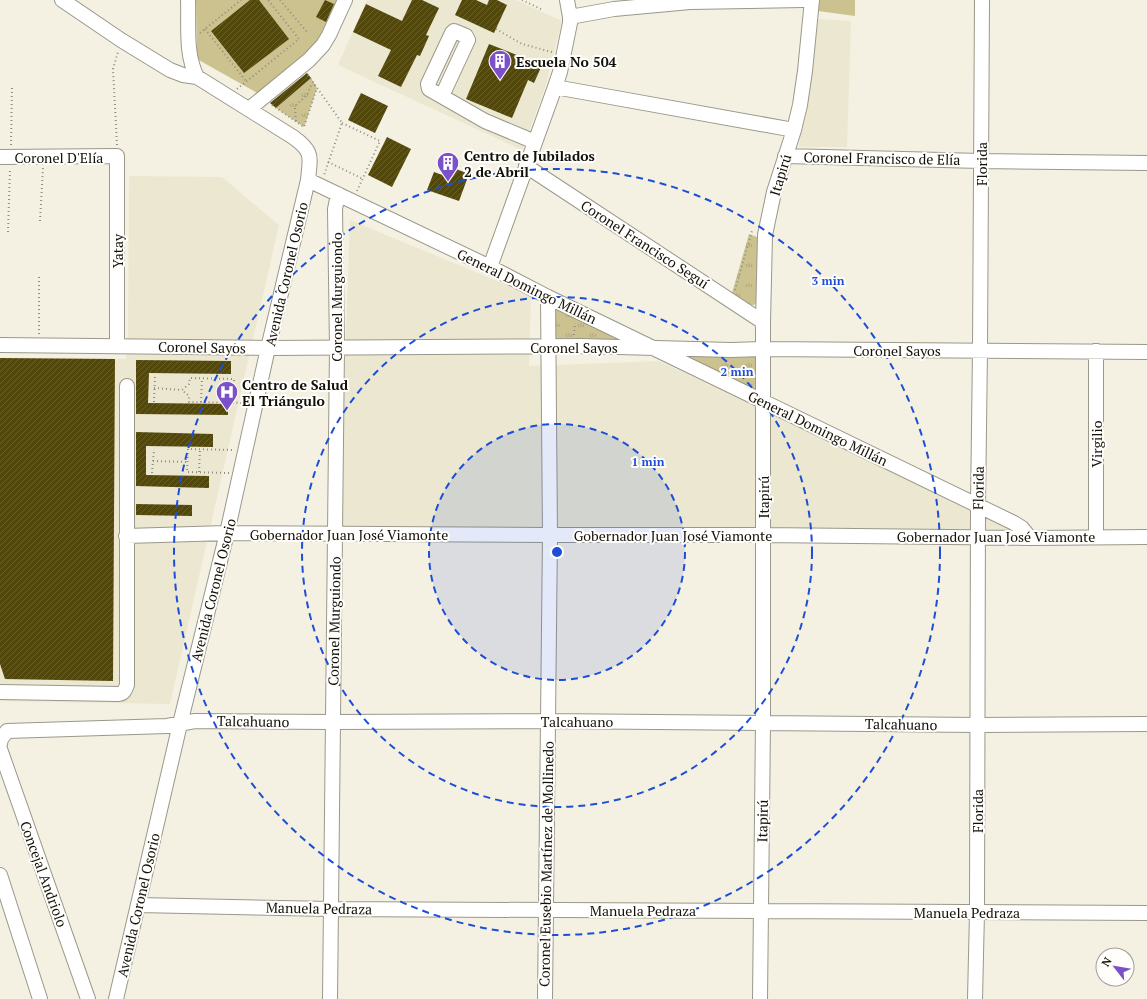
<svg xmlns="http://www.w3.org/2000/svg" width="1147" height="999" viewBox="0 0 1147 999" font-family="'PT Serif',serif">
	<style>
		.built { fill: #ebe7d0 }
		.green { fill: #cbc290 }
		.park { fill: url(#park-tufts) }
		.building { fill: url(#building-hatch) }
		.lines { fill: none; stroke-linecap: round; stroke-linejoin: round }
		.minor-casing { stroke: #9a988a; stroke-width: 16 }
		.path { stroke: #8f8d82; stroke-width: 2; stroke-dasharray: 1 3; stroke-linecap: butt }
		.minor { stroke: #fff; stroke-width: 14 }
		.ring { fill: none; stroke: #1d4ed8; stroke-width: 2; stroke-dasharray: 7 5 }
		.labels { text-anchor: middle; dominant-baseline: central; stroke-width: 4; stroke-linejoin: round; paint-order: stroke }
		.poi-label { font-size: 14px; font-weight: bold; fill: #11100b; stroke: #fffefb; text-anchor: start }
		.street-label { font-size: 14px; fill: #11100b; stroke: #fffefb }
		.centre { fill: #1d4ed8; stroke: #fffefb; stroke-width: 2 }
		.ring-label { font-size: 12px; text-anchor: middle; font-weight: bold; fill: #1d4ed8; stroke: #fffefb; stroke-width: 4; stroke-linejoin: round; paint-order: stroke }
	</style>
	<defs>
		<pattern id="park-tufts" width="24" height="20" patternUnits="userSpaceOnUse"><rect width="24" height="20" fill="#cbc290"/><path d="M3 7l-1-3M5 7V3M7 7l1-3M15 17l-1-3M17 17v-4M19 17l1-3" fill="none" stroke="#ada67b"/></pattern>
		<pattern id="building-hatch" width="6" height="6" patternUnits="userSpaceOnUse"><rect width="6" height="6" fill="#53480b"/><path d="M-1 1l2-2M0 6l6-6M5 7l2-2" fill="none" stroke="#675e2d"/></pattern>
	</defs>
	<rect width="100%" height="100%" fill="#f4f1e2"/>
	<path class="built" d="M 367,0 L 516,0 L 562,21 L 545,88 L 522,150 L 338,65 Z
		M 818,19 L 851,21 L 847,147 L 799,147 Z
		M 129,176 L 222,177 L 279,225 L 170,704 L 0,701 L 0,358 L 126,359 L 128,332 Z
		M 350,220 L 531,295 L 529,366 L 659,361 L 1014,530 L 339,536 Z"/>
	<path class="green" d="M 196,0 L 342,0 L 332,32 L 259,94 L 197,59 Z
		M 820,0 L 855,0 L 855,16 L 818,11 Z"/>
	<path class="park" d="M 311,78 L 317,88 L 304,127 L 276,108 Z
		M 749,234 L 762,239 L 758,303 C 750,309 739,298 732,293 Z
		M 548,297 L 651,348 L 758,355 L 754,394 L 651,348 L 549,346 Z"/>
	<path class="building" d="M 250,0 L 259,0 L 289,39 L 244,73 L 211,31 Z
		M 325,0 L 334,4 L 326,22 L 316,17 Z
		M 412,0 L 422,0 L 439,8 L 426,35 L 429,36 L 420,56 L 417,55 L 401,87 L 378,76 L 391,50 L 353,32 L 366,4 L 402,21 Z
		M 462,0 L 476,0 L 487,5 L 489,0 L 497,0 L 507,5 L 494,33 L 455,15 Z
		M 489,44 L 542,65 L 534,83 L 528,80 L 512,118 L 466,99 Z
		M 307,73 L 311,78 L 276,108 L 270,103 Z
		M 361,93 L 388,106 L 375,133 L 348,120 Z
		M 387,137 L 411,149 L 392,187 L 368,175 Z
		M 451,167 L 469,174 L 459,201 L 427,190 L 434,172 L 448,177 Z
		M 0,358 L 115,359 L 113,681 L 5,679 L 0,664 Z
		M 136,360 L 231,361 L 231,374 L 149,373 L 148,403 L 228,404 L 228,415 L 136,414 Z
		M 136,432 L 213,434 L 213,447 L 146,446 L 146,475 L 209,476 L 209,488 L 136,486 Z
		M 136,504 L 192,505 L 192,516 L 136,515 Z"/>
	<g class="lines">
		<g class="minor-casing">
			<path id="minor" d="M 62,0 L 121,40 L 170,70 L 183,75 L 197,77 L 293,137 C 314,152 310,157 308,180 L 268,348 L 227,533 L 180,724 L 116,999
				M 188,0 C 189,25 185,54 197,77
				M 570,17 L 614,9 L 690,2 L 803,0
				M 555,87 L 794,130
				M 442,96 L 468,40 L 466,36 L 454,31 L 452,33 L 428,84 L 429,89 L 485,121 L 535,142
				M 249,109 L 309,60 L 323,45 L 329,35 L 345,0
				M 785,156 L 981,161 L 1147,163
				M 0,157 L 117,156 L 117,346
				M 526,166 L 763,322
				M 308,180 L 490,267 L 548,297 L 1014,523 L 1022,528 L 1030,538
				M 490,267 L 555,87 L 560,72 L 570,23 L 570,17 L 567,0
				M 0,345 L 268,348 L 581,346 L 731,350 L 763,349 L 1147,352
				M 126,536 L 227,533 L 550,535 L 763,535 L 1030,538 L 1147,537
				M 1096,536 L 1096,351
				M 0,692 L 119,694 C 124,693 125,690 127,685 L 127,386
				M 0,744 L 1,739 L 7,731 L 167,726 L 195,721 L 333,722 L 547,721 L 978,725 L 1147,724
				M 0,749 L 88,999
				M 0,875 L 40,999
				M 138,905 L 331,909 L 1147,913
				M 330,999 L 337,347 L 335,209 L 338,194
				M 545,999 L 550,535 L 548,297
				M 760,999 L 763,723 L 763,322 L 765,235 L 774,192 L 794,130 L 800,105 L 805,71 L 812,0
				M 975,999 L 977,912 L 978,506 L 980,350 L 982,0"/>
		</g>
		<path class="path" d="M 280,0 L 307,32
			M 522,0 L 541,9
			M 205,29 L 246,81
			M 496,29 L 522,44 L 552,52
			M 200,33 L 241,0
			M 308,75 L 342,123 L 324,175
			M 237,89 L 299,39 L 268,0
			M 272,105 L 304,127 L 317,88
			M 296,121 L 295,108 L 297,104 L 307,95 L 311,86 L 314,84
			M 342,123 L 380,141 L 357,191
			M 11,145 L 12,86
			M 117,145 L 113,69 L 118,52
			M 328,162 L 363,179
			M 40,221 L 43,168
			M 8,232 L 10,169
			M 735,290 L 752,231
			M 39,334 L 39,276
			M 574,335 L 575,323
			M 154,388 L 182,390
			M 234,389 L 234,379 L 190,378 L 189,384 L 182,390 L 189,396 L 189,402 L 245,403
			M 154,402 L 155,376
			M 201,402 L 202,378
			M 153,461 L 187,462
			M 199,472 L 200,450
			M 152,473 L 154,449
			M 229,473 L 187,472 L 188,449 L 235,450"/>
		<use href="#minor" class="minor"/>
	</g>
	<circle cx="557" cy="552" r="128" fill="#1d4ed8" fill-opacity=".12"/>
	<g class="ring">
		<circle cx="557" cy="552" r="128"/>
		<circle cx="557" cy="552" r="255"/>
		<circle cx="557" cy="552" r="383"/>
	</g>
	<defs>
		<g id="building-pin" transform="scale(1.15)"><path d="M0 17L-7.5 6A9.5 9.5 0 1 1 7.5 6Z" fill="#7b50c9" stroke="#fffefb"/><path d="M-4-6H4V6H1V3H-1V6H-4ZM-2.5-4.3h1.7v1.8h-1.7ZM.8-4.3h1.7v1.8H.8ZM-2.5-1h1.7V.8h-1.7ZM.8-1h1.7V.8H.8Z" fill="#fff"/></g>
		<g id="hospital-pin" transform="scale(1.15)"><path d="M0 17L-7.5 6A9.5 9.5 0 1 1 7.5 6Z" fill="#7b50c9" stroke="#fffefb"/><path d="M-5-5h3v3.5h4V-5h3V5h-3V1.5h-4V5h-3Z" fill="#fff"/></g>
	</defs>
	<g fill-rule="evenodd">
		<use href="#building-pin" x="500" y="61"/>
		<use href="#building-pin" x="448" y="163"/>
		<use href="#hospital-pin" x="227" y="392"/>
	</g>
	<g class="labels">
		<g class="poi-label">
			<text x="516" y="61">Escuela No 504</text>
			<text x="464" y="155">Centro de Jubilados<tspan x="464" dy="16">2 de Abril</tspan></text>
			<text x="242" y="384">Centro de Salud<tspan x="242" dy="16">El Triángulo</tspan></text>
		</g>
		<g class="street-label">
			<text x="59" y="157">Coronel D'Elía</text>
			<text transform="translate(882 158) rotate(1)">Coronel Francisco de Elía</text>
			<text transform="translate(981 164) rotate(-90)">Florida</text>
			<text transform="translate(780 175) rotate(-73)">Itapirú</text>
			<text transform="translate(645 244) rotate(33)">Coronel Francisco Seguí</text>
			<text transform="translate(117 251) rotate(-90)">Yatay</text>
			<text transform="translate(286 274) rotate(-77)">Avenida Coronel Osorio</text>
			<text transform="translate(527 286) rotate(26)">General Domingo Millán</text>
			<text transform="translate(336 297) rotate(-90)">Coronel Murguiondo</text>
			<text transform="translate(202 347) rotate(1)">Coronel Sayos</text>
			<text x="574" y="347">Coronel Sayos</text>
			<text x="897" y="350">Coronel Sayos</text>
			<text transform="translate(818 428) rotate(26)">General Domingo Millán</text>
			<text transform="translate(1096 444) rotate(-90)">Virgilio</text>
			<text transform="translate(978 488) rotate(-89)">Florida</text>
			<text transform="translate(763 497) rotate(-90)">Itapirú</text>
			<text x="349" y="534">Gobernador Juan José Viamonte</text>
			<text x="673" y="535">Gobernador Juan José Viamonte</text>
			<text x="996" y="536">Gobernador Juan José Viamonte</text>
			<text transform="translate(213 590) rotate(-76)">Avenida Coronel Osorio</text>
			<text transform="translate(334 621) rotate(-89)">Coronel Murguiondo</text>
			<text transform="translate(253 721) rotate(1)">Talcahuano</text>
			<text x="577" y="721">Talcahuano</text>
			<text transform="translate(901 724) rotate(1)">Talcahuano</text>
			<text transform="translate(977 811) rotate(-90)">Florida</text>
			<text transform="translate(762 821) rotate(-89)">Itapirú</text>
			<text transform="translate(546 864) rotate(-89)">Coronel Eusebio Martínez de Mollinedo</text>
			<text transform="translate(44 874) rotate(70)">Concejal Andriolo</text>
			<text transform="translate(138 905) rotate(-77)">Avenida Coronel Osorio</text>
			<text transform="translate(319 908) rotate(1)">Manuela Pedraza</text>
			<text x="643" y="910">Manuela Pedraza</text>
			<text x="967" y="912">Manuela Pedraza</text>
		</g>
	</g>
	<circle cx="557" cy="552" r="6" class="centre"/>
	<g class="ring-label">
		<text x="828" y="285">3 min</text>
		<text x="737" y="376">2 min</text>
		<text x="648" y="466">1 min</text>
	</g>
	<g transform="translate(1115 967) rotate(301)"><circle r="19" fill="#fffefb" stroke="#a09f9b"/>
	<path d="M0-3L7 15L0 10L-7 15Z" fill="#7b50c9"/>
	<text y="-6" font-size="11" font-weight="bold" text-anchor="middle" fill="#11100b">N</text>
	</g>
</svg>
